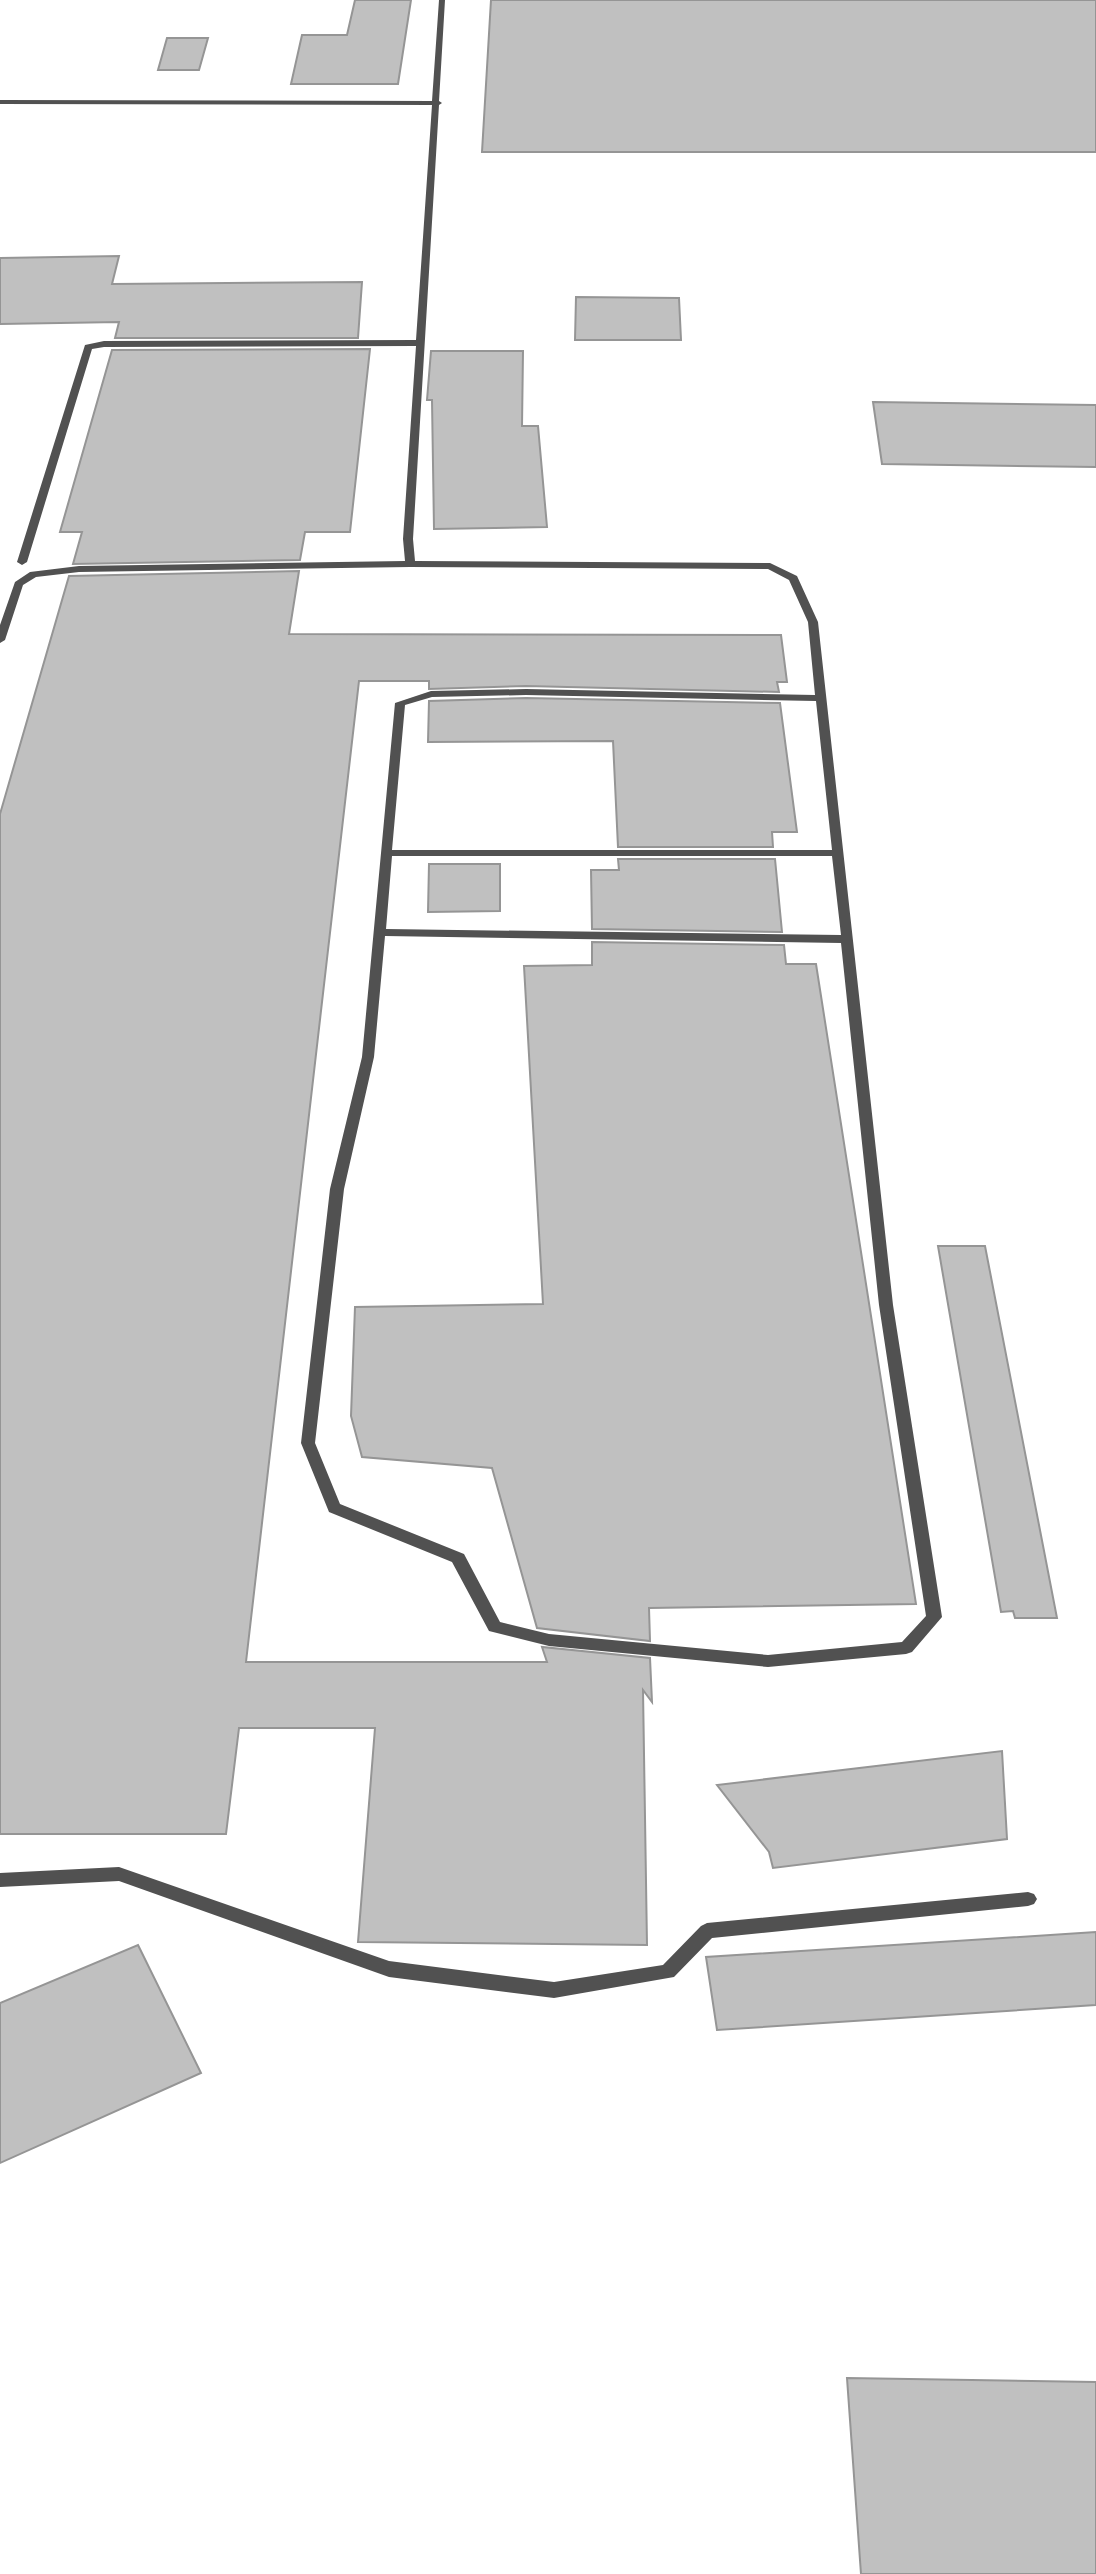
<svg xmlns="http://www.w3.org/2000/svg" width="1096" height="2574" viewBox="0 0 1096 2574" font-family="'Open Sans',sans-serif">
	<style>
		.building { fill: #c0c0c0; stroke: #959595; stroke-width: 2 }
		.lines { fill: none; stroke-linecap: round; stroke-linejoin: round }
		.service { fill: #515151; fill-rule: evenodd }
	</style>
	<rect width="100%" height="100%" fill="#fff"/>
	<path class="building" d="M 355,0 L 411,0 L 398,84 L 291,84 L 302,35 L 347,35 Z
		M 491,0 L 1096,0 L 1096,152 L 482,152 Z
		M 167,38 L 208,38 L 199,70 L 158,70 Z
		M 119,256 L 112,284 L 362,282 L 358,338 L 115,338 L 119,322 L 0,324 L 0,258 Z
		M 576,297 L 679,298 L 681,340 L 575,340 Z
		M 370,349 L 350,532 L 305,532 L 300,560 L 73,564 L 82,532 L 60,532 L 112,350 Z
		M 431,351 L 523,351 L 522,426 L 538,426 L 547,527 L 434,529 L 432,400 L 427,400 Z
		M 873,402 L 1096,405 L 1096,467 L 882,464 Z
		M 299,571 L 289,634 L 781,635 L 787,682 L 777,682 L 779,692 L 526,686 L 429,689 L 429,681 L 359,681 L 246,1662 L 547,1662 L 542,1647 L 650,1658 L 652,1702 L 643,1690 L 647,1945 L 358,1942 L 375,1728 L 239,1728 L 226,1834 L 0,1834 L 0,814 L 69,576 Z
		M 526,698 L 780,703 L 797,832 L 772,832 L 773,847 L 618,847 L 613,741 L 428,742 L 429,701 Z
		M 618,859 L 775,859 L 782,932 L 592,929 L 591,870 L 619,870 Z
		M 429,864 L 500,864 L 500,911 L 428,912 Z
		M 592,942 L 784,945 L 786,964 L 816,964 L 916,1604 L 649,1608 L 650,1641 L 537,1628 L 492,1468 L 362,1457 L 351,1416 L 355,1307 L 543,1304 L 524,966 L 592,965 Z
		M 938,1246 L 985,1246 L 1057,1618 L 1015,1618 L 1013,1611 L 1001,1612 Z
		M 1002,1751 L 1007,1839 L 773,1868 L 769,1852 L 717,1785 Z
		M 1096,1932 L 1096,2005 L 717,2030 L 706,1957 Z
		M 138,1945 L 201,2073 L 0,2163 L 0,2003 Z
		M 847,2378 L 1096,2382 L 1096,2574 L 861,2574 Z"/>
	<g class="lines">
		<path class="service" d="M 439,0 L 445,0 L 439,101 L 442,103 L 439,105 L 413,539 L 415,561 L 770,563 L 797,576 L 818,622 L 893,1305 L 942,1617 L 912,1652 L 906,1654 L 768,1667 L 549,1646 L 489,1631 L 452,1562 L 329,1512 L 301,1443 L 330,1189 L 362,1057 L 395,703 L 431,691 L 526,689 L 815,695 L 808,622 L 789,580 L 768,569 L 410,567 L 79,572 L 36,577 L 23,585 L 5,640 L 0,643 L 0,625 L 15,582 L 30,572 L 79,566 L 405,561 L 403,539 L 416,346 L 104,347 L 92,349 L 27,562 L 22,565 L 17,562 L 85,345 L 104,341 L 416,340 L 432,105 L 0,104 L 0,100 L 432,101 ZM 526,695 L 816,701 L 832,850 L 392,850 L 405,705 L 432,697 ZM 392,856 L 832,856 L 841,935 L 386,929 ZM 385,936 L 841,943 L 879,1305 L 926,1616 L 902,1642 L 768,1655 L 549,1634 L 500,1622 L 464,1554 L 340,1504 L 315,1443 L 344,1189 L 374,1057 Z
			M 119,1867 L 389,1961 L 554,1982 L 663,1965 L 701,1926 L 707,1923 L 1028,1892 L 1034,1894 L 1037,1899 L 1034,1904 L 1028,1906 L 712,1938 L 674,1977 L 554,1998 L 389,1977 L 119,1881 L 0,1887 L 0,1873 Z"/>
	</g>
</svg>
